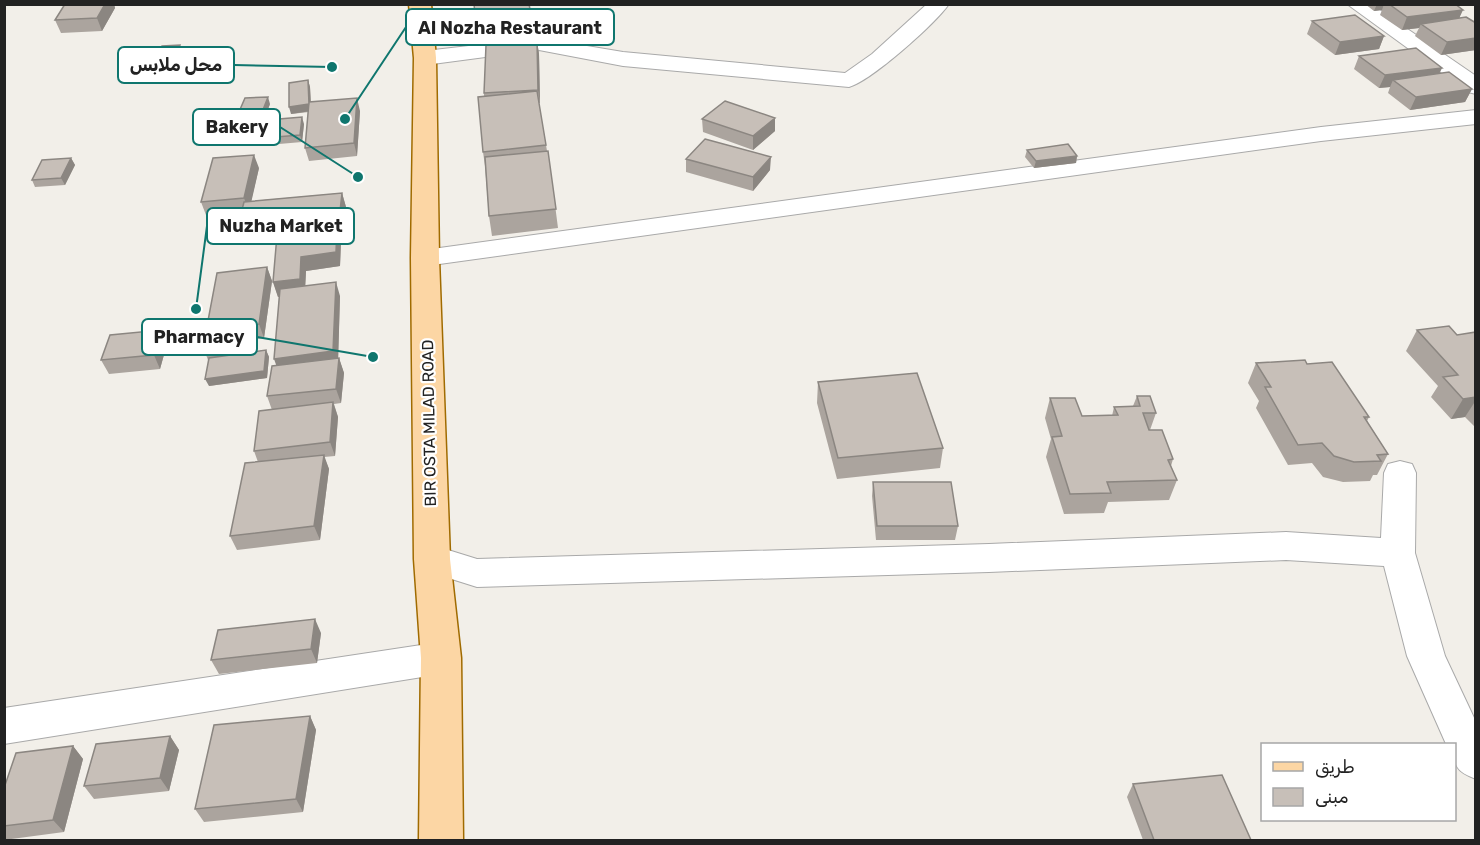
<svg xmlns="http://www.w3.org/2000/svg" width="1480" height="845" viewBox="0 0 1480 845" font-family="Rubik,'Noto Naskh Arabic',sans-serif">
	<style>
		.lines { fill: none; stroke-linecap: round; stroke-linejoin: round }
		.minor-casing { stroke: #a9a9a9; stroke-width: 2 }
		.primary-casing { stroke: #a06b00; stroke-width: 3 }
		.minor { fill: #fff; fill-rule: evenodd }
		.primary { fill: #fcd6a4; fill-rule: evenodd }
		.wall { fill: #aba49e }
		.shaded-wall { fill: #8b8681 }
		.building { fill: #c7bfb8; stroke: #8b8681; stroke-width: 1.5 }
		.labels { text-anchor: middle; dominant-baseline: central; stroke-width: 4.5; stroke-linejoin: round; paint-order: stroke }
		.street-label { font-size: 16px; fill: #222; stroke: #fff }
		.leader { fill: none; stroke: #0f766e; stroke-width: 2 }
		.callout-dot { fill: #0f766e; stroke: #fff; stroke-width: 2 }
		.callout { fill: #fff; stroke: #0f766e; stroke-width: 2 }
		.callout-label { font-size: 18px; text-anchor: middle; font-weight: bold; fill: #222 }
	</style>
	<rect width="100%" height="100%" fill="#f2efe9"/>
	<g class="lines">
		<g class="minor-casing">
			<path id="minor" d="M 927,4 L 949,4 C 935,24 871,81 849,87 L 623,66 L 539,50 L 425,65 L 417,63 L 414,58 L 417,53 L 425,51 L 539,38 L 623,52 L 845,73 L 872,54 Z
				M 1347,4 L 1371,4 L 1476,76 L 1476,94 L 1468,92 Z
				M 1476,110 L 1476,124 L 1321,141 L 425,266 L 415,264 L 411,258 L 415,252 L 425,250 L 1321,127 Z
				M 1400,461 L 1412,464 L 1416,473 L 1415,553 L 1445,656 L 1476,722 L 1476,779 C 1455,771 1454,766 1454,744 L 1446,744 L 1407,656 L 1384,566 L 1286,560 L 989,572 L 477,587 L 420,569 L 414,559 L 420,549 L 432,545 L 477,559 L 989,544 L 1286,532 L 1381,538 L 1384,473 L 1388,464 Z
				M 441,642 L 454,647 L 460,658 L 454,669 L 441,674 L 4,744 L 4,708 Z"/>
		</g>
		<g class="primary-casing">
			<path id="primary" d="M 409,4 L 431,4 L 436,58 L 439,258 L 450,559 L 461,658 L 463,840 L 419,840 L 421,658 L 414,559 L 411,258 L 414,58 Z"/>
		</g>
		<use href="#minor" class="minor"/>
		<use href="#primary" class="primary"/>
	</g>
	<path class="wall" d="M 65,4 L 114,4 L 115,8 L 102,31 L 61,33 L 55,20 Z
		M 1365,4 L 1455,4 L 1460,18 L 1476,23 L 1476,50 L 1441,55 L 1415,36 L 1419,28 L 1402,30 L 1380,15 L 1382,10 L 1374,11 Z
		M 1312,21 L 1384,36 L 1379,49 L 1335,55 L 1307,34 Z
		M 537,41 L 539,54 L 540,103 L 539,103 L 547,151 L 548,151 L 558,228 L 492,236 L 489,216 L 485,166 L 483,152 L 484,93 Z
		M 182,51 L 178,64 L 160,66 L 158,59 Z
		M 1359,56 L 1439,73 L 1472,89 L 1465,102 L 1410,110 L 1388,93 L 1390,87 L 1379,88 L 1354,69 Z
		M 308,80 L 310,87 L 311,102 L 360,111 L 357,156 L 309,161 L 305,148 L 309,112 L 291,114 Z
		M 270,104 L 261,127 L 237,128 L 235,121 Z
		M 775,118 L 775,131 L 753,150 L 703,132 L 702,119 Z
		M 304,124 L 302,142 L 279,144 L 276,137 Z
		M 1027,150 L 1077,156 L 1076,163 L 1034,168 L 1025,157 Z
		M 71,158 L 75,165 L 65,185 L 35,187 L 32,180 Z
		M 686,159 L 770,170 L 753,191 L 686,172 Z
		M 259,168 L 251,201 L 342,193 L 346,207 L 343,234 L 338,234 L 341,242 L 340,266 L 306,271 L 305,286 L 340,296 L 338,358 L 339,358 L 344,373 L 341,403 L 334,404 L 338,417 L 335,456 L 324,457 L 329,469 L 320,540 L 237,550 L 230,536 L 258,462 L 254,451 L 272,410 L 267,396 L 276,365 L 279,296 L 278,297 L 273,282 L 277,240 L 242,243 L 237,229 L 241,212 L 206,215 L 201,202 Z
		M 267,267 L 272,281 L 264,338 L 247,340 L 245,353 L 266,350 L 269,357 L 267,378 L 209,386 L 208,360 L 203,347 Z
		M 1417,330 L 1457,335 L 1476,332 L 1476,428 L 1465,417 L 1451,419 L 1431,397 L 1438,386 L 1406,351 Z
		M 167,344 L 160,369 L 109,374 L 101,360 Z
		M 1256,363 L 1307,364 L 1369,417 L 1367,421 L 1388,454 L 1377,475 L 1373,475 L 1370,481 L 1343,482 L 1323,477 L 1312,463 L 1288,465 L 1256,408 L 1259,401 L 1248,383 Z
		M 818,382 L 943,448 L 940,468 L 837,479 L 817,403 Z
		M 1137,396 L 1156,413 L 1150,430 L 1173,459 L 1171,466 L 1177,480 L 1169,500 L 1108,502 L 1104,513 L 1064,514 L 1046,457 L 1051,439 L 1045,418 L 1050,398 L 1082,416 L 1112,416 L 1114,407 L 1133,406 Z
		M 873,482 L 958,526 L 955,540 L 876,540 L 872,496 Z
		M 321,633 L 317,663 L 219,674 L 211,660 Z
		M 310,716 L 316,730 L 303,812 L 204,822 L 195,809 Z
		M 170,736 L 179,750 L 169,791 L 94,799 L 84,786 Z
		M 73,746 L 83,759 L 64,832 L 4,840 L 4,788 Z
		M 1133,784 L 1251,840 L 1143,840 L 1127,797 Z"/>
	<path class="shaded-wall" d="M 105,4 L 114,4 L 115,8 L 102,31 L 97,18 Z
		M 1377,4 L 1384,4 L 1382,10 L 1374,11 Z
		M 1463,10 L 1457,23 L 1421,24 L 1419,28 L 1402,30 L 1407,17 Z
		M 532,20 L 534,32 L 478,38 L 476,25 Z
		M 1384,36 L 1379,49 L 1335,55 L 1340,42 Z
		M 1476,38 L 1476,50 L 1441,55 L 1447,42 Z
		M 537,41 L 539,54 L 540,103 L 538,90 Z
		M 180,45 L 182,51 L 178,64 L 176,57 Z
		M 1442,68 L 1436,81 L 1393,80 L 1390,87 L 1379,88 L 1385,75 Z
		M 308,80 L 310,87 L 311,111 L 291,114 L 289,107 Z
		M 1472,89 L 1465,102 L 1410,110 L 1416,97 Z
		M 268,97 L 270,104 L 261,127 L 259,120 Z
		M 357,98 L 360,111 L 357,156 L 354,143 Z
		M 302,117 L 304,124 L 302,142 L 300,135 Z
		M 775,118 L 775,131 L 753,150 L 753,136 Z
		M 254,155 L 259,168 L 249,212 L 244,198 Z
		M 1077,156 L 1076,163 L 1034,168 L 1036,161 Z
		M 771,157 L 770,170 L 753,191 L 753,177 Z
		M 71,158 L 75,165 L 65,185 L 61,178 Z
		M 342,193 L 346,207 L 343,234 L 339,220 Z
		M 337,228 L 341,242 L 340,266 L 306,271 L 305,293 L 278,297 L 273,282 L 301,257 Z
		M 267,267 L 272,281 L 264,338 L 259,324 Z
		M 336,282 L 340,296 L 338,365 L 279,373 L 274,359 Z
		M 242,326 L 247,340 L 244,357 L 239,342 Z
		M 161,330 L 167,344 L 160,369 L 154,355 Z
		M 266,350 L 269,357 L 267,378 L 209,386 L 205,379 Z
		M 339,358 L 344,373 L 341,403 L 336,389 Z
		M 1476,397 L 1476,400 L 1465,417 L 1451,419 L 1463,399 Z
		M 333,402 L 338,417 L 335,456 L 330,442 Z
		M 324,455 L 329,469 L 320,540 L 314,526 Z
		M 315,619 L 321,633 L 317,663 L 311,649 Z
		M 310,716 L 316,730 L 303,812 L 296,799 Z
		M 170,736 L 179,750 L 169,791 L 160,778 Z
		M 73,746 L 83,759 L 64,832 L 53,820 Z"/>
	<path class="building" d="M 65,4 L 105,4 L 97,18 L 55,20 Z
		M 474,4 L 529,4 L 532,20 L 476,25 Z
		M 1389,4 L 1455,4 L 1463,10 L 1407,17 Z
		M 1355,15 L 1384,36 L 1340,42 L 1312,21 Z
		M 1466,17 L 1476,23 L 1476,38 L 1447,42 L 1421,24 Z
		M 537,41 L 538,90 L 484,93 L 486,45 Z
		M 180,45 L 176,57 L 158,59 L 162,46 Z
		M 1416,48 L 1442,68 L 1385,75 L 1359,56 Z
		M 1449,72 L 1472,89 L 1416,97 L 1393,80 Z
		M 308,80 L 309,104 L 289,107 L 289,83 Z
		M 537,91 L 546,145 L 483,152 L 478,97 Z
		M 268,97 L 259,120 L 235,121 L 245,98 Z
		M 357,98 L 354,143 L 305,148 L 309,102 Z
		M 725,101 L 775,118 L 753,136 L 702,119 Z
		M 302,117 L 300,135 L 276,137 L 279,119 Z
		M 705,139 L 771,157 L 753,177 L 686,159 Z
		M 1068,144 L 1077,156 L 1036,161 L 1027,150 Z
		M 548,151 L 556,209 L 489,216 L 485,157 Z
		M 254,155 L 244,198 L 201,202 L 213,158 Z
		M 71,158 L 61,178 L 32,180 L 42,160 Z
		M 342,193 L 339,220 L 237,229 L 244,202 Z
		M 337,228 L 336,252 L 301,257 L 300,279 L 273,282 L 277,235 Z
		M 267,267 L 259,324 L 242,326 L 239,342 L 203,347 L 217,273 Z
		M 336,282 L 333,351 L 274,359 L 280,289 Z
		M 1449,326 L 1457,335 L 1476,332 L 1476,397 L 1463,399 L 1443,377 L 1458,375 L 1417,330 Z
		M 161,330 L 154,355 L 101,360 L 110,335 Z
		M 266,350 L 264,371 L 205,379 L 209,358 Z
		M 339,358 L 336,389 L 267,396 L 272,366 Z
		M 1305,360 L 1307,364 L 1332,362 L 1369,417 L 1364,417 L 1388,454 L 1377,455 L 1381,461 L 1354,462 L 1334,456 L 1322,443 L 1298,445 L 1265,387 L 1271,387 L 1256,363 Z
		M 917,373 L 943,448 L 838,458 L 818,382 Z
		M 1137,396 L 1150,396 L 1156,413 L 1143,413 L 1149,430 L 1162,430 L 1173,459 L 1168,460 L 1177,480 L 1107,482 L 1111,493 L 1070,494 L 1052,437 L 1062,436 L 1050,398 L 1075,398 L 1082,416 L 1118,415 L 1114,407 L 1140,406 Z
		M 333,402 L 330,442 L 254,451 L 259,411 Z
		M 324,455 L 314,526 L 230,536 L 245,463 Z
		M 873,482 L 951,482 L 958,526 L 877,526 Z
		M 315,619 L 311,649 L 211,660 L 218,630 Z
		M 310,716 L 296,799 L 195,809 L 214,725 Z
		M 170,736 L 160,778 L 84,786 L 96,744 Z
		M 73,746 L 53,820 L 4,826 L 4,788 L 16,753 Z
		M 1222,775 L 1251,840 L 1154,840 L 1133,784 Z"/>
	<g class="labels">
		<g class="street-label">
			<text transform="translate(429 423) rotate(-91)">BIR OSTA MILAD ROAD</text>
		</g>
	</g>
	<path class="leader" d="M345 119L406 27M332 67L234 65M358 177L280 127M196 309L207 226M373 357L257 337"/>
	<g class="callout-dot">
		<circle cx="345" cy="119" r="6"/>
		<circle cx="332" cy="67" r="6"/>
		<circle cx="358" cy="177" r="6"/>
		<circle cx="196" cy="309" r="6"/>
		<circle cx="373" cy="357" r="6"/>
	</g>
	<g class="callout">
		<rect x="406" y="9" width="208" height="36" rx="6"/>
		<rect x="118" y="47" width="116" height="36" rx="6"/>
		<rect x="193" y="109" width="87" height="36" rx="6"/>
		<rect x="207" y="208" width="147" height="36" rx="6"/>
		<rect x="142" y="319" width="115" height="36" rx="6"/>
	</g>
	<g class="callout-label">
		<text x="510" y="34">Al Nozha Restaurant</text>
		<text x="176" y="71">محل ملابس</text>
		<text x="237" y="133">Bakery</text>
		<text x="281" y="232">Nuzha Market</text>
		<text x="199" y="343">Pharmacy</text>
	</g>
	<rect width="1480" height="845" fill="none" stroke="#222222" stroke-width="12"/>
	<rect x="1261" y="743" width="195" height="78" fill="#ffffff" stroke="#a7a7a7" stroke-width="1.5"/>
	<rect x="1273" y="762" width="30" height="9" fill="#fcd6a4" stroke="#a7a7a7" stroke-width="1.5"/>
	<text x="1315" y="773" font-size="18" fill="#222222">طريق</text>
	<rect x="1273" y="788" width="30" height="18" fill="#c7bfb8" stroke="#a7a7a7" stroke-width="1.5"/>
	<text x="1315" y="803" font-size="18" fill="#222222">مبنى</text>
</svg>
